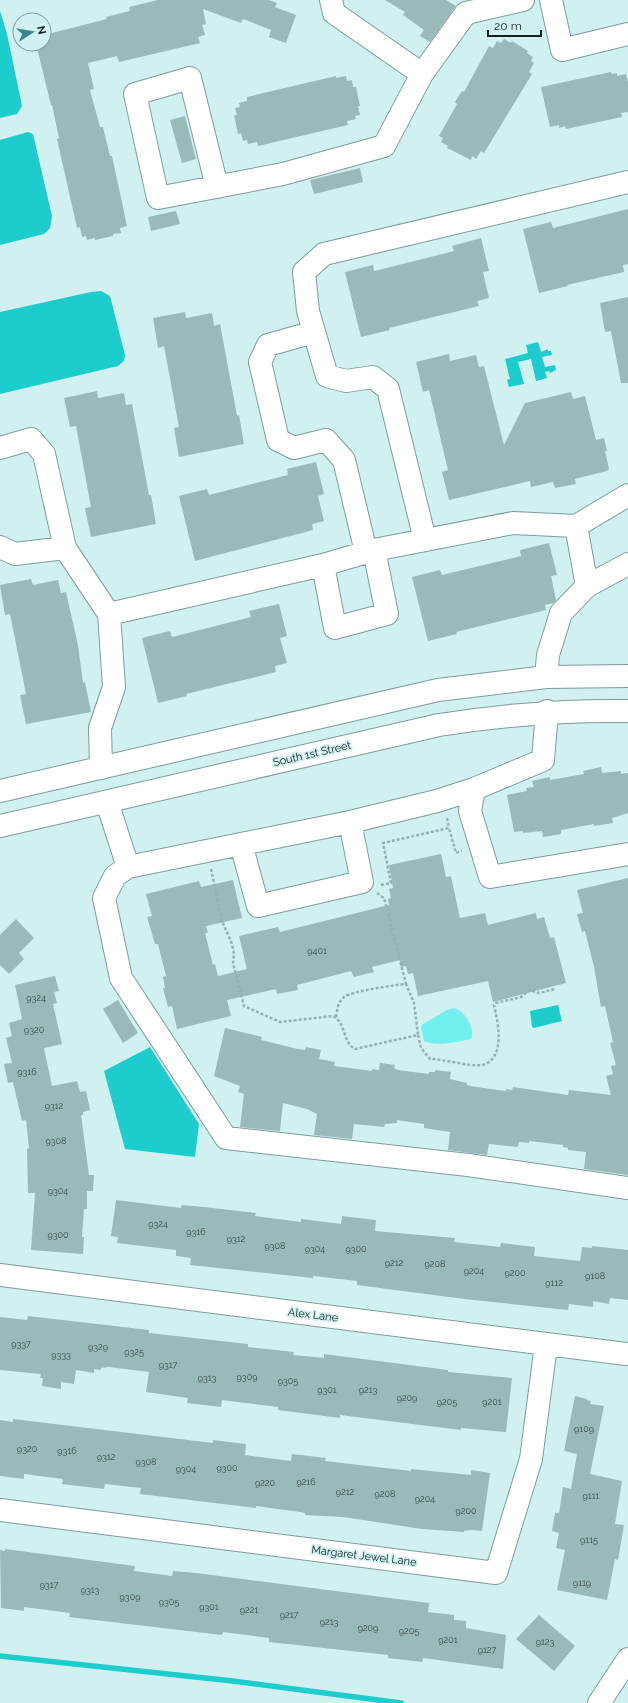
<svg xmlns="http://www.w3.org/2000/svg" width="628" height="1703" viewBox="0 0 628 1703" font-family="Raleway,sans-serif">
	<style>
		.green { fill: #72f0ef }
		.water { fill: #1dcccc }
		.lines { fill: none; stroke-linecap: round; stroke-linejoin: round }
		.stream { stroke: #1dcccc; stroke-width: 5.5 }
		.building { fill: #9abab9 }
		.minor-casing { stroke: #7d9c9b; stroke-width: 24 }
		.major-casing { stroke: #7d9c9b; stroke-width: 24 }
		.path { stroke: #96b0b0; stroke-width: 2.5; stroke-dasharray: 3 2; stroke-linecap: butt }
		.minor { stroke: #fff; stroke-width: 22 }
		.major { stroke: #fff; stroke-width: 22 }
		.labels { text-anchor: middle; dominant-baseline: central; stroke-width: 3.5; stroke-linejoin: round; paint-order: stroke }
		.number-label { font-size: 9px; fill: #364747 }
		.street-label { font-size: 11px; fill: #152121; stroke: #d0f1f0 }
	</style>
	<rect width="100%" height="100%" fill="#d0f1f0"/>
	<path class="green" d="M 454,1008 C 465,1011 476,1029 471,1039 C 456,1042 438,1047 424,1041 L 421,1027 L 423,1024 L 447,1010 Z"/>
	<path class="water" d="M 0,11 L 7,34 L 22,106 L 17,114 L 0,118 Z
		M 28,132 L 33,134 L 52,216 L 50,228 L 44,234 L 0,245 L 0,140 Z
		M 101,291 L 110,296 L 125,355 L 124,361 L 118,366 L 0,394 L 0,312 L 91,292 Z
		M 538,342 L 541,352 L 548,349 L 548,351 L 551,351 L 552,355 L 542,357 L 545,367 L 555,365 L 556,370 L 550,373 L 549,371 L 545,372 L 547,378 L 536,381 L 531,359 L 518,362 L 524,384 L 509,387 L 507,380 L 510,379 L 505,359 L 528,353 L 526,345 Z
		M 558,1005 L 562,1021 L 534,1028 L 532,1027 L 530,1011 Z
		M 150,1047 L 199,1124 L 195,1157 L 125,1149 L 104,1071 Z"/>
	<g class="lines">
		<path class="stream" d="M 0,1656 L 233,1681 L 401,1703"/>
	</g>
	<path class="building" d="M 158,0 L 269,0 L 277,3 L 275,7 L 296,15 L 286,43 L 269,37 L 271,30 L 243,19 L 241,23 L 203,9 L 206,24 L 202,25 L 205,35 L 198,37 L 200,43 L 119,62 L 117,56 L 88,63 L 94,89 L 90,90 L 100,127 L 103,127 L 110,156 L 112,156 L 127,226 L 120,228 L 121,233 L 113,234 L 113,236 L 95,240 L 94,238 L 87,240 L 86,236 L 82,237 L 80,227 L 77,228 L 57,139 L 59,138 L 52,105 L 51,105 L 36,44 L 44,44 L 44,35 L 107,19 L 106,17 L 130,11 L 129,7 Z
		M 385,0 L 446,0 L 456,6 L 430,42 L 420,36 L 424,30 L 403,15 L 405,12 Z
		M 504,39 L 511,43 L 512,41 L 528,51 L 527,53 L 533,57 L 531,61 L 534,63 L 529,72 L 532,74 L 484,153 L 481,151 L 476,159 L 472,156 L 471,160 L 447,148 L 448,146 L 441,142 L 443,138 L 439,136 L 457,104 L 455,102 L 462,91 L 464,92 L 489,46 L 493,48 L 497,41 L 501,43 Z
		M 611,72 L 612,74 L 617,73 L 617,76 L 626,74 L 628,82 L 628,112 L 621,113 L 622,117 L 566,129 L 565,126 L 559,128 L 559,125 L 550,127 L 541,87 Z
		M 336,76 L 336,78 L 346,76 L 347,81 L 352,80 L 353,87 L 356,87 L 360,106 L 358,106 L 360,115 L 355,116 L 356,119 L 347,121 L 348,125 L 258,146 L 257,142 L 248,144 L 247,140 L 243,141 L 241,133 L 238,134 L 234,115 L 237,115 L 235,108 L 240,107 L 239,103 L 247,101 L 247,97 Z
		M 185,116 L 196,159 L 182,163 L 170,120 Z
		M 360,168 L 363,182 L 314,194 L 310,180 Z
		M 628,209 L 628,264 L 623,265 L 624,272 L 567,285 L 568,286 L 539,293 L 523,229 L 551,222 L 553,228 Z
		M 176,211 L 180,224 L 151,231 L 148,217 Z
		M 481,238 L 489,271 L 483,272 L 489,298 L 477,301 L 479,306 L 389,328 L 390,330 L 361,337 L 345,272 L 373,265 L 374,271 L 454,251 L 452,246 Z
		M 628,297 L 628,383 L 621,383 L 611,331 L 605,332 L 600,303 Z
		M 185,312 L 186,318 L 212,313 L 214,326 L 220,324 L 237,416 L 239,415 L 244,444 L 179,457 L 174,428 L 179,427 L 164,346 L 158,348 L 153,318 Z
		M 449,354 L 450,361 L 476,355 L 479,367 L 484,366 L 504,445 L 525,403 L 571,392 L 573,399 L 585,396 L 596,440 L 604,438 L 607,451 L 605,451 L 609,469 L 607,471 L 575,479 L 576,484 L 555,488 L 553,482 L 531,487 L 530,481 L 449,500 L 442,472 L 448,470 L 429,390 L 423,392 L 416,362 Z
		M 97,391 L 98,398 L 124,393 L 126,405 L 132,404 L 149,495 L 151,495 L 156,524 L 91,537 L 85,508 L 91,507 L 76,426 L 70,427 L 64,398 Z
		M 316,462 L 324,494 L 318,496 L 324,521 L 312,524 L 313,530 L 195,561 L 179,496 L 207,489 L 209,495 L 288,475 L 287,469 Z
		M 549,543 L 557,575 L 551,576 L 556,600 L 554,603 L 545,605 L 546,610 L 456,632 L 457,634 L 428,641 L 412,577 L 440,570 L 442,575 L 521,556 L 520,550 Z
		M 31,579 L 33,585 L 58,580 L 61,593 L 66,592 L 78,645 L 83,683 L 85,682 L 91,712 L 26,724 L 20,695 L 26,694 L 10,614 L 5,615 L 0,585 Z
		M 279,604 L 287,636 L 280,638 L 287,663 L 275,666 L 276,672 L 186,694 L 187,696 L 158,703 L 142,638 L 170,631 L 172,637 L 251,617 L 249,611 Z
		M 601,767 L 602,773 L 621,771 L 621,774 L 628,773 L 628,813 L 612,818 L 613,823 L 594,826 L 594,824 L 561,830 L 561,834 L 543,837 L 542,831 L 523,833 L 523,831 L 514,832 L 507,795 L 527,791 L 526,788 L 534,787 L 532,781 L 550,777 L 550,780 L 584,774 L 583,771 Z
		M 441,854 L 446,877 L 451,876 L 460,918 L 485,913 L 488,925 L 536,913 L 537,919 L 544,917 L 550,938 L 554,937 L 566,983 L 493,1002 L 488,981 L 418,996 L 413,973 L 408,974 L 406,966 L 401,967 L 400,960 L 372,967 L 374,972 L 354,977 L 351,971 L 297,985 L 298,990 L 277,994 L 276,989 L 227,1000 L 231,1016 L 177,1029 L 172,1006 L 168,1007 L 163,988 L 165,988 L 163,977 L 166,976 L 158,944 L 155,944 L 147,917 L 152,916 L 146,894 L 199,881 L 201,887 L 233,880 L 242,918 L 206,926 L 208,933 L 205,933 L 213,965 L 215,964 L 218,976 L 247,969 L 239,936 L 278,927 L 280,932 L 389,905 L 388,899 L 391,898 L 389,889 L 393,888 L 389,865 Z
		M 628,878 L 628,1175 L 584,1169 L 586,1152 L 568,1150 L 568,1148 L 563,1147 L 563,1145 L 529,1141 L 529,1143 L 519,1142 L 518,1147 L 489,1144 L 487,1155 L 448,1150 L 450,1132 L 424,1128 L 424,1124 L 397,1120 L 397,1123 L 385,1124 L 384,1127 L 354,1124 L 352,1139 L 314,1135 L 317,1114 L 307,1109 L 283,1103 L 280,1131 L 240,1127 L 244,1094 L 238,1092 L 240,1086 L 214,1076 L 225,1028 L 262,1037 L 261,1040 L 298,1049 L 305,1050 L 306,1047 L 321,1050 L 319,1059 L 335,1062 L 334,1066 L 372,1071 L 372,1069 L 379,1070 L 380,1063 L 395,1065 L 394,1068 L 398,1070 L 429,1074 L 429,1072 L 435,1072 L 435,1070 L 451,1072 L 450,1079 L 467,1083 L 467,1085 L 476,1087 L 506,1091 L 506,1089 L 512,1090 L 513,1087 L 568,1095 L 569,1090 L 611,1095 L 606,1076 L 613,1074 L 611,1066 L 616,1065 L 610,1043 L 613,1042 L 605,1006 L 601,1007 L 594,967 L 585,931 L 582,932 L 577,914 L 583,913 L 577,890 Z
		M 16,919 L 34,938 L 19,953 L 24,959 L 9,974 L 0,965 L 0,935 Z
		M 55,976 L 59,991 L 54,992 L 57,1003 L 53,1004 L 62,1044 L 44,1048 L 52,1086 L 77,1081 L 80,1092 L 86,1091 L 90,1110 L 83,1112 L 83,1115 L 81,1115 L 89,1175 L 94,1175 L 93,1191 L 87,1191 L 87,1209 L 84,1209 L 82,1237 L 84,1237 L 83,1254 L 31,1250 L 35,1193 L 28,1193 L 27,1149 L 29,1148 L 26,1120 L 22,1121 L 13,1082 L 8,1083 L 4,1064 L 12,1063 L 6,1038 L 12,1036 L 9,1023 L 22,1019 L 15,985 Z
		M 118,1000 L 138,1033 L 123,1043 L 103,1009 Z
		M 116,1200 L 181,1208 L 182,1205 L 204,1207 L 256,1213 L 255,1216 L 301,1222 L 301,1219 L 341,1224 L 342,1216 L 376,1220 L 375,1231 L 455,1238 L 454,1242 L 500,1247 L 501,1243 L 535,1247 L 534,1256 L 580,1261 L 582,1247 L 592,1248 L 592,1246 L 628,1250 L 628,1300 L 610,1298 L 609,1304 L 593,1301 L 593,1307 L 569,1304 L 568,1310 L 464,1299 L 357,1285 L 357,1281 L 313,1276 L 313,1278 L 190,1265 L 191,1258 L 176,1256 L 176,1250 L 117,1243 L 118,1237 L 111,1236 Z
		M 28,1316 L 149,1330 L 149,1333 L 248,1344 L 248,1347 L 294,1352 L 293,1355 L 324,1358 L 324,1354 L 448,1370 L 448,1372 L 512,1378 L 506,1432 L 461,1428 L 461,1430 L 340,1415 L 340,1418 L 278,1410 L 278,1407 L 222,1400 L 221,1407 L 187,1403 L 188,1398 L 146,1392 L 149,1372 L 109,1367 L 101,1368 L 101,1370 L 94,1369 L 94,1373 L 76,1370 L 74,1384 L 61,1382 L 61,1389 L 42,1386 L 43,1378 L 40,1378 L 41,1374 L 0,1370 L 0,1317 L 27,1320 Z
		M 575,1396 L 587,1399 L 587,1400 L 591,1401 L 590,1404 L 604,1406 L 590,1474 L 622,1481 L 615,1524 L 624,1525 L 618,1560 L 615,1559 L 607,1600 L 557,1590 L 565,1550 L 556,1548 L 559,1533 L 552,1531 L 555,1513 L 559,1513 L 563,1487 L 571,1489 L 577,1454 L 564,1451 Z
		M 13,1419 L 213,1443 L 213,1440 L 246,1444 L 245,1455 L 291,1461 L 292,1454 L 326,1458 L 325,1461 L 411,1471 L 411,1469 L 471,1475 L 471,1470 L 490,1473 L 482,1531 L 472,1530 L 464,1531 L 464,1532 L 422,1529 L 343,1517 L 305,1515 L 305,1513 L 300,1512 L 256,1506 L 256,1508 L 140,1494 L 141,1488 L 105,1484 L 104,1489 L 62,1484 L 63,1479 L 24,1474 L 24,1479 L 0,1476 L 0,1420 L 13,1422 Z
		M 5,1549 L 135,1566 L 134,1571 L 172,1576 L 173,1571 L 196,1573 L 429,1603 L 428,1612 L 454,1615 L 454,1620 L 466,1621 L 466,1628 L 506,1635 L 503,1669 L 423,1658 L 422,1662 L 388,1658 L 388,1655 L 269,1642 L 269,1638 L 223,1632 L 222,1635 L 69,1617 L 70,1613 L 24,1607 L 24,1611 L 1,1608 L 0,1550 L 5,1551 Z
		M 539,1615 L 575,1646 L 554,1671 L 516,1639 Z"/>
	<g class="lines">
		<g class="minor-casing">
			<path id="minor" d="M 331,0 L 334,13 L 422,74
				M 551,0 L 562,50 L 628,34
				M 217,187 L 190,78 L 135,94 L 158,198 L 283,174 L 384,146 L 422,74 L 466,13 L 523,0
				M 314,332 L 268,345 L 260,362 L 278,440 L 294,448 L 326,440 L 344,460 L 366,552
				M 0,448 L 31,439 L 44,454 L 65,548 L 109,614 L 114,687 L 100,728 L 101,768
				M 425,540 L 388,389 L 373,377 L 346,381 L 327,376 L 308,311 L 304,272 L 324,254 L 628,182
				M 0,547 L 15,554 L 65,548
				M 374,550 L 513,523 L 576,526 L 628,495
				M 587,586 L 628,564
				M 109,614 L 323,565 L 335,628 L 387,614 L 374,550 L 323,565
				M 546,677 L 548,655 L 561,613 L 587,586 L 576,526
				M 547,711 L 543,760 L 474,789 L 437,801 L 350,822 L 128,867 L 115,876 L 104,898 L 121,978 L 226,1138 L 468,1165 L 628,1188
				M 474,789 L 470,811 L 490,877 L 628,854
				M 107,802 L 128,867
				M 241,844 L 258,906 L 362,882 L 350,822
				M 0,1275 L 626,1354
				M 0,1510 L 496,1573 L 531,1459 L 546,1345
				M 599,1703 L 628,1659"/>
		</g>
		<g class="major-casing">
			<path id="major" d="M 0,791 L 438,690 L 546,677 L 628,676
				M 0,826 L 439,725 C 503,715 564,710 628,711"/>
		</g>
		<path class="path" d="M 447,818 L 449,828
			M 211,869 L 222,921 L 232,944 L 234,954 L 233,963 L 244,1006 L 280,1022 L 333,1016 C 346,1022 342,1042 355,1049 L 418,1035 L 421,1048 L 430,1059 C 444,1059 470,1067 482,1065 C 506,1060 498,1022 494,1005 L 496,1003 L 521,997 L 529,990 L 539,993 L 555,989
			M 381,885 L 391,883 L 383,843 L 449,828 L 456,853 L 462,851
			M 377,893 L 384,898 L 406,984
			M 336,1017 C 337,1010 338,1002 344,997 C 353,991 394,985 406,984 L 414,1003 L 418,1035"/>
		<use href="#minor" class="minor"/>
		<use href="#major" class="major"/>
	</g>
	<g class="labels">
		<g class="number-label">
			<text x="317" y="951">9401</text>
			<text x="36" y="998">9324</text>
			<text x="34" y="1030">9320</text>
			<text x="27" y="1072">9316</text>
			<text x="54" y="1106">9312</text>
			<text x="56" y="1141">9308</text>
			<text x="58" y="1191">9304</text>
			<text x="158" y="1224">9324</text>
			<text x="196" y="1232">9316</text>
			<text x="58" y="1235">9300</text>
			<text x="236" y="1239">9312</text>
			<text x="275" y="1246">9308</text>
			<text x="315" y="1249">9304</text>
			<text x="356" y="1249">9300</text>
			<text x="394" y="1263">9212</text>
			<text x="435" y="1264">9208</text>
			<text x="474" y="1271">9204</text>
			<text x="515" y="1273">9200</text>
			<text x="595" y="1276">9108</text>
			<text x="554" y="1283">9112</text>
			<text x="21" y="1344">9337</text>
			<text x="98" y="1347">9329</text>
			<text x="134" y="1352">9325</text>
			<text x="61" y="1355">9333</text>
			<text x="168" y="1365">9317</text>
			<text x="247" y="1377">9309</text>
			<text x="207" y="1378">9313</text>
			<text x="288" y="1381">9305</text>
			<text x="327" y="1390">9301</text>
			<text x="368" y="1390">9213</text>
			<text x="407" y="1398">9209</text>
			<text x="447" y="1402">9205</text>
			<text x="492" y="1402">9201</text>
			<text x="584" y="1429">9109</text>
			<text x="27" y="1449">9320</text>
			<text x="67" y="1451">9316</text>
			<text x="106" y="1457">9312</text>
			<text x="146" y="1462">9308</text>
			<text x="227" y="1468">9300</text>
			<text x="186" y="1469">9304</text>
			<text x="306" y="1482">9216</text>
			<text x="265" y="1483">9220</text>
			<text x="345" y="1492">9212</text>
			<text x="385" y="1494">9208</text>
			<text x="591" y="1496">9111</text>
			<text x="425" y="1499">9204</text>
			<text x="466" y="1511">9200</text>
			<text x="589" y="1540">9115</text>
			<text x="582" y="1583">9119</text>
			<text x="49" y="1585">9317</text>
			<text x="90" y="1590">9313</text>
			<text x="130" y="1597">9309</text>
			<text x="169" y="1602">9305</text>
			<text x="209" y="1607">9301</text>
			<text x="249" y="1610">9221</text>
			<text x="289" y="1615">9217</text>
			<text x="329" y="1622">9213</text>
			<text x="368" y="1628">9209</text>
			<text x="409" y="1631">9205</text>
			<text x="448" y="1640">9201</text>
			<text x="545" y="1642">9123</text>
			<text x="487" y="1650">9127</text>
		</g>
		<g class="street-label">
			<text transform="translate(312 754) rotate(-13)">South 1st Street</text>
			<text transform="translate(313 1315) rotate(7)">Alex Lane</text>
			<text transform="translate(364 1556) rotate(7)">Margaret Jewel Lane</text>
		</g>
	</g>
	<g transform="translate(32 32) rotate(78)"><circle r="19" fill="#d0f1f0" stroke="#859e9d"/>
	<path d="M0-3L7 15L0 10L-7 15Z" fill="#3d8584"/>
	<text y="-6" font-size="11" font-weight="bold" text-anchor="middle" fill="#152121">N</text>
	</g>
	<path d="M488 30v6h53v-6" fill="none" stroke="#152121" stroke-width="2"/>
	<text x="494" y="30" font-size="12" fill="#152121" stroke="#d0f1f0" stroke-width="3" paint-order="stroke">20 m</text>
</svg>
